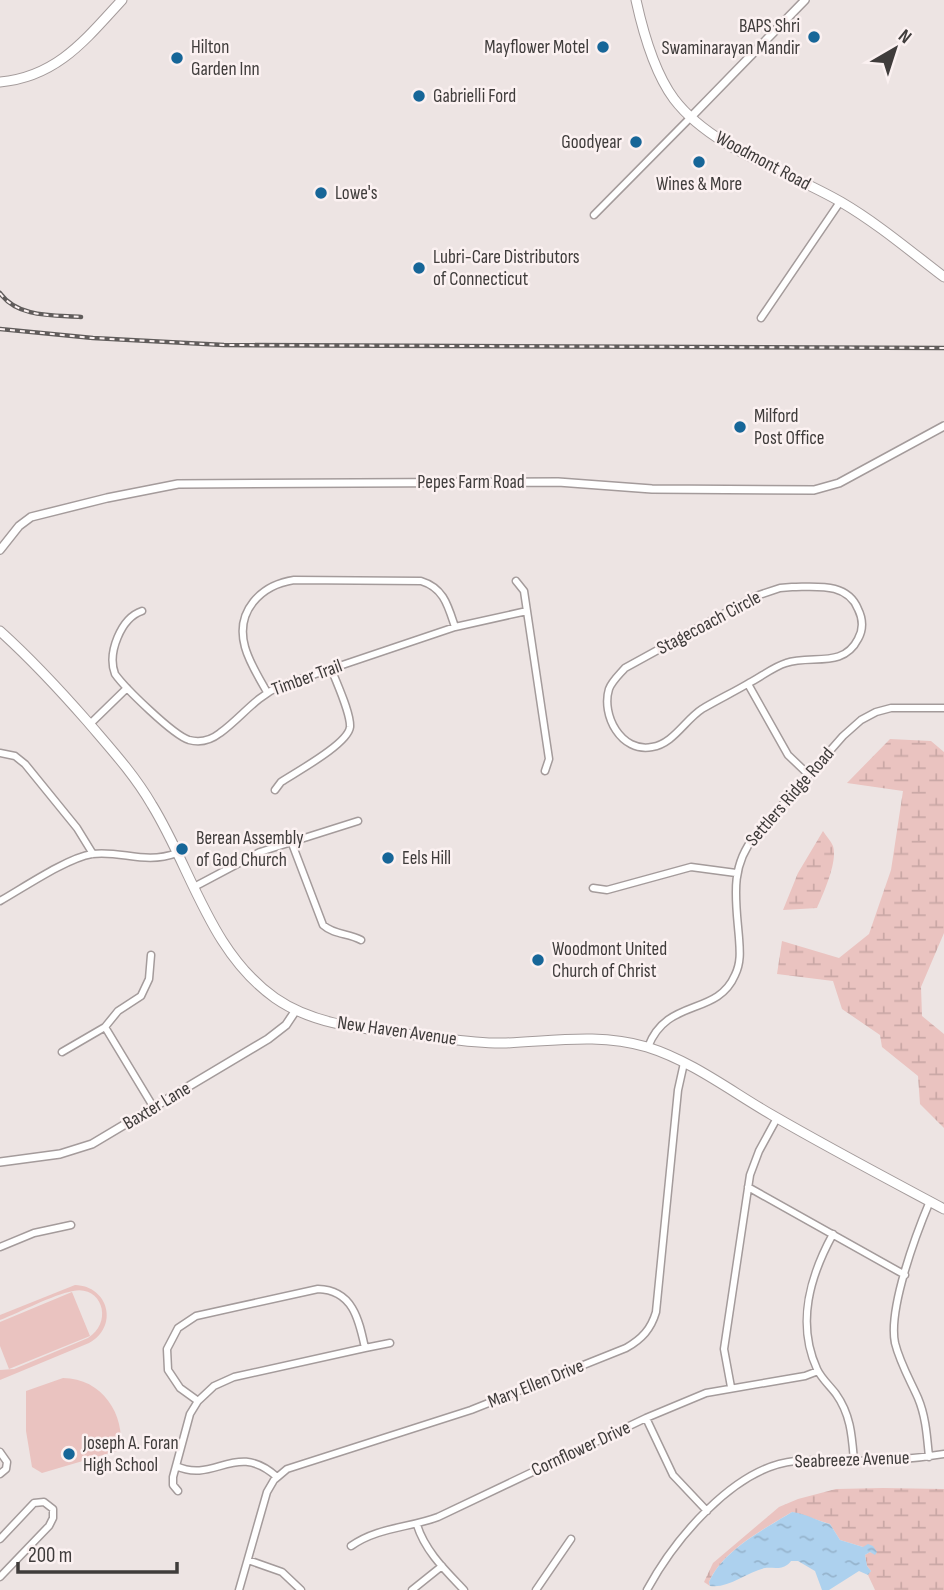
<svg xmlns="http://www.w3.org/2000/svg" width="944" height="1590" viewBox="0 0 944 1590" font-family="'Sofia Sans Condensed',sans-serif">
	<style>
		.wetland { fill: url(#wetland-marsh) }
		.garden { fill: #eac3c0 }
		.water { fill: url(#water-ripples) }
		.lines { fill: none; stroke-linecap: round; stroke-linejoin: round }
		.minor-casing { stroke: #a49b9b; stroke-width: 9 }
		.tertiary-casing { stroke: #a49b9b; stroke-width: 10 }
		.secondary-casing { stroke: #a49b9b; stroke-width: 11 }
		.minor { stroke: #fff; stroke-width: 6 }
		.tertiary { stroke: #fff; stroke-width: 7 }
		.secondary { stroke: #fff; stroke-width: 9 }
		.rail-casing { stroke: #605c5b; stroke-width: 4.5 }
		.rail { stroke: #fbf1f1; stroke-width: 2; stroke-dasharray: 5; stroke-linecap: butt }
		.poi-dot { fill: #176698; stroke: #fbf1f1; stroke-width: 2.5 }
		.labels { text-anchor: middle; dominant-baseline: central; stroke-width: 5; stroke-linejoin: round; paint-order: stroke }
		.poi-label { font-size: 19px; fill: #3f3c3b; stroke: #fbf1f1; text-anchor: start }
		.street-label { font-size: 19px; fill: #3f3c3b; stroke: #fbf1f1 }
	</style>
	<defs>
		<pattern id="wetland-marsh" width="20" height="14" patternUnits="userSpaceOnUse" patternTransform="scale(1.75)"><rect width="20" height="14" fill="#eac3c0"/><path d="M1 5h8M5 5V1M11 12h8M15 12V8" fill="none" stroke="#caa8a6"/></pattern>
		<pattern id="water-ripples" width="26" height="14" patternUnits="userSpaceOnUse" patternTransform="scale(1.75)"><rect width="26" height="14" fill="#add1ee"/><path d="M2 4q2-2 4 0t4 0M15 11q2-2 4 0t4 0" fill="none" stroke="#96b4cd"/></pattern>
	</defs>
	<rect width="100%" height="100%" fill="#ede4e3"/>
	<path class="wetland" d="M 890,739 L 931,741 L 944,752 L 944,933 L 921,987 L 922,1016 L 944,1034 L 944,1128 L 920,1104 L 918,1076 L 882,1047 L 880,1035 L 842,1009 L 833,981 L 777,974 L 782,941 L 839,958 L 869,934 L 891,870 L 903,791 L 847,783 Z
		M 823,831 C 826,836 831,841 833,846 C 838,862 823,894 817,908 L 783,910 L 798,873 Z
		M 883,1488 L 944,1489 L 944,1590 L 875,1590 L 868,1575 L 871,1571 L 867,1566 L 865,1555 L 870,1552 L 875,1554 L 863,1547 L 840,1540 L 830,1524 L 792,1512 C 764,1529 723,1550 709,1582 L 710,1586 L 704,1582 L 713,1563 L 779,1507 L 798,1499 L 836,1489 Z"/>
	<path class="garden" d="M 75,1285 C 109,1286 119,1327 89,1343 L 0,1380 L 0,1370 L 14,1369 L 88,1338 C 113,1323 103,1285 73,1291 C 52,1295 21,1312 0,1320 L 0,1315 Z
		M 72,1292 L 90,1336 L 9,1369 L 0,1346 L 0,1322 Z
		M 63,1378 C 102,1378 126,1415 120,1450 L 42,1473 L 32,1467 L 26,1431 L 26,1391 Z"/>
	<path class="water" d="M 792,1512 C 805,1513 817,1521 830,1524 L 840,1540 L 863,1547 L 868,1544 L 873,1546 L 877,1552 L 875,1555 L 870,1552 L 865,1555 L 867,1566 L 871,1571 L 868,1575 L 859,1571 L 829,1590 L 822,1590 L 815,1571 L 798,1561 L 791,1561 C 790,1562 789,1564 787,1565 C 780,1570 772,1567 765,1568 C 747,1572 728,1589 710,1586 L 709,1582 C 723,1550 763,1530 792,1512 Z"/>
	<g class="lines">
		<g class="minor-casing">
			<path id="minor" d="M 594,215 L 691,117
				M 761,318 L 840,202
				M 516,581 L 524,591 L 549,759 L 545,771
				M 792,587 C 816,587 847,582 858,609 C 863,619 863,630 858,639 C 843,669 811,654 786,663 C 773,667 761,677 749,683 C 734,692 717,700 702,709 C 685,720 673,744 652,747 C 621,753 601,715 609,689 C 612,681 619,675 625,668 L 756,596 L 780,588 Z
				M 142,611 C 121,618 107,653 115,674 C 125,688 173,735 189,740 C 200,743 211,740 220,733 C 242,717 254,698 280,686 L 455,627 L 527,611
				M 748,684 L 788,755 L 809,775
				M 267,692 C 259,678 249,662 245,647 C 235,611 261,585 294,580 L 421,581 C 444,588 448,606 455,627
				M 90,724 L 127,688
				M 0,753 L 15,756 L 25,764 L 77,828 L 93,854
				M 275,790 L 281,782 C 296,772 348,744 350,727 C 351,713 336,682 331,668
				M 291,841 L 323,925 C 334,935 349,933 361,940
				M 194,887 L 260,852 L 358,821
				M 593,888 L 607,890 L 691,867 L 736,873
				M 0,901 C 23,888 67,858 92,854 C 122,850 144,865 177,853
				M 105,1027 L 154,1108
				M 648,1047 C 667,997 717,1017 735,975 C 741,963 740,951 739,938 C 736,901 729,867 755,836 L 843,736 L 861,720 L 876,712 L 891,708 L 944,708
				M 62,1052 L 105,1027 L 118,1011 L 141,996 L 149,979 L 151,955
				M 748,1187 L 905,1275
				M 833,1234 C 810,1276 796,1323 817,1369 C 821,1378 830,1386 836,1394 C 851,1415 852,1437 854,1461
				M 0,1247 L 34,1233 L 71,1225
				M 731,1387 L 724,1349 L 750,1175 L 759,1151 L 777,1118
				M 198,1401 L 180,1388 L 168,1370 L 167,1349 L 178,1328 L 196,1316 L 318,1289 C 353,1290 359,1320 365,1348 L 390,1343
				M 646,1418 L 673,1475 L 707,1511
				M 0,1452 L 7,1462 L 6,1469 L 0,1474
				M 929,1457 C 927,1437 926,1417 918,1398 C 910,1380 900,1363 895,1343 C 888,1309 916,1234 930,1201
				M 176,1466 C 215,1484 236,1440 277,1477
				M 178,1491 L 173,1485 L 173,1477 L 190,1414 L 198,1401 L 214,1386 L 234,1377 L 365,1348
				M 417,1525 C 425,1551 446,1571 464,1590
				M 0,1539 L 34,1503 L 44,1502 L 53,1509 L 53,1518 L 49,1526 L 0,1577
				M 351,1546 C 378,1527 409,1528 438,1517 L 646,1418 L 706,1393 L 805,1376 L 818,1371
				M 248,1560 L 282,1572 L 301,1590
				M 239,1590 L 267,1492 L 274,1480 L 287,1469 L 471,1410 L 626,1348 C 642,1339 651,1329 656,1312 L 678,1090 L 684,1063
				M 412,1590 L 442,1566
				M 536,1590 L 571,1539
				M 647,1590 C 674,1540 734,1467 795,1461 C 814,1459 834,1461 854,1461 C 884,1461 914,1459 944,1454"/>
		</g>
		<g class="tertiary-casing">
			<path id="tertiary" d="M 691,117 L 805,0
				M 0,550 L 19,526 L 31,517 L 107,498 L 178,484 L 558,482 L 652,489 L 814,490 L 839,483 L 944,426
				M 0,1162 L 60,1154 L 92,1144 L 268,1039 L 286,1025 L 296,1010"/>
		</g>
		<g class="secondary-casing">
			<path id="secondary" d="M 636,0 C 643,32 654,72 674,99 C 712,149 788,171 841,202 C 877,223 910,251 944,277
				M 0,82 C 57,77 86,39 122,0
				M 0,631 C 31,659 59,689 87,721 C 110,748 134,774 152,805 C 192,870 210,952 275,998 C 318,1028 373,1029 423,1036 C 450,1039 478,1044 506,1043 C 554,1041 600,1033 647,1047 C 692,1061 732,1092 772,1115 C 829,1148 886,1178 944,1209"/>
		</g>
		<use href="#minor" class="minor"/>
		<use href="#tertiary" class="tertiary"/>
		<use href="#secondary" class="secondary"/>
		<g class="rail-casing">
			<path id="rail" d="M 0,293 C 18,318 54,315 81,317
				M 0,329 L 93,338 L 224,345 L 944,348"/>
		</g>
		<use href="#rail" class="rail"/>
	</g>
	<g class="poi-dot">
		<circle cx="814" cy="37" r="7"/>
		<circle cx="603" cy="47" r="7"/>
		<circle cx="177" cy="58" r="7"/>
		<circle cx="419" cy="96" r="7"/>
		<circle cx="636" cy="142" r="7"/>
		<circle cx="699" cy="162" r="7"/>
		<circle cx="321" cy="193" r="7"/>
		<circle cx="419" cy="268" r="7"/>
		<circle cx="740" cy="427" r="7"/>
		<circle cx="182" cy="849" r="7"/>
		<circle cx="388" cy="858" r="7"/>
		<circle cx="538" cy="960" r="7"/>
		<circle cx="69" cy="1454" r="7"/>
	</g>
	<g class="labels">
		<g class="poi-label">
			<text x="800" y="26" text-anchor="end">BAPS Shri<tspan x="800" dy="22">Swaminarayan Mandir</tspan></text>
			<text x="191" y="47">Hilton<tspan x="191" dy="22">Garden Inn</tspan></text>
			<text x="589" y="47" text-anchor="end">Mayflower Motel</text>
			<text x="433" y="96">Gabrielli Ford</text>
			<text x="622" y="142" text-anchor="end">Goodyear</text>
			<text x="699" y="184" text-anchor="middle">Wines &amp; More</text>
			<text x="335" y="193">Lowe's</text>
			<text x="433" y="257">Lubri-Care Distributors<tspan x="433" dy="22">of Connecticut</tspan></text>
			<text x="754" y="416">Milford<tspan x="754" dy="22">Post Office</tspan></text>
			<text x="196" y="838">Berean Assembly<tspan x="196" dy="22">of God Church</tspan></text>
			<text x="402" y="858">Eels Hill</text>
			<text x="552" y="949">Woodmont United<tspan x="552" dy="22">Church of Christ</tspan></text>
			<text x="83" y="1443">Joseph A. Foran<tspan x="83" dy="22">High School</tspan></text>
		</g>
		<g class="street-label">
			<text transform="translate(763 161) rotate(28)">Woodmont Road</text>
			<text x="471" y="482">Pepes Farm Road</text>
			<text transform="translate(709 623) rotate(-28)">Stagecoach Circle</text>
			<text transform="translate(307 678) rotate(-20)">Timber Trail</text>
			<text transform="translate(790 797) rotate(-49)">Settlers Ridge Road</text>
			<text transform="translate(397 1031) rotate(8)">New Haven Avenue</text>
			<text transform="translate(157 1106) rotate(-31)">Baxter Lane</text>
			<text transform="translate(536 1384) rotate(-22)">Mary Ellen Drive</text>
			<text transform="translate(581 1449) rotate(-25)">Cornflower Drive</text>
			<text transform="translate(852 1460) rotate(-2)">Seabreeze Avenue</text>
		</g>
	</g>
	<g transform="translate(895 49) rotate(39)" stroke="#fbf1f1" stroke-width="5" paint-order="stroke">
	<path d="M0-5L12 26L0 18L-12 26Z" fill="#3f3c3b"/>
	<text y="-10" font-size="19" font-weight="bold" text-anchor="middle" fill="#3f3c3b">N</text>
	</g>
	<path d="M18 1562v10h159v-10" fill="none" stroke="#3f3c3b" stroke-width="3.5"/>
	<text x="28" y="1562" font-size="21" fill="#3f3c3b" stroke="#fbf1f1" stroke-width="5" paint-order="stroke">200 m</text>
</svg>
